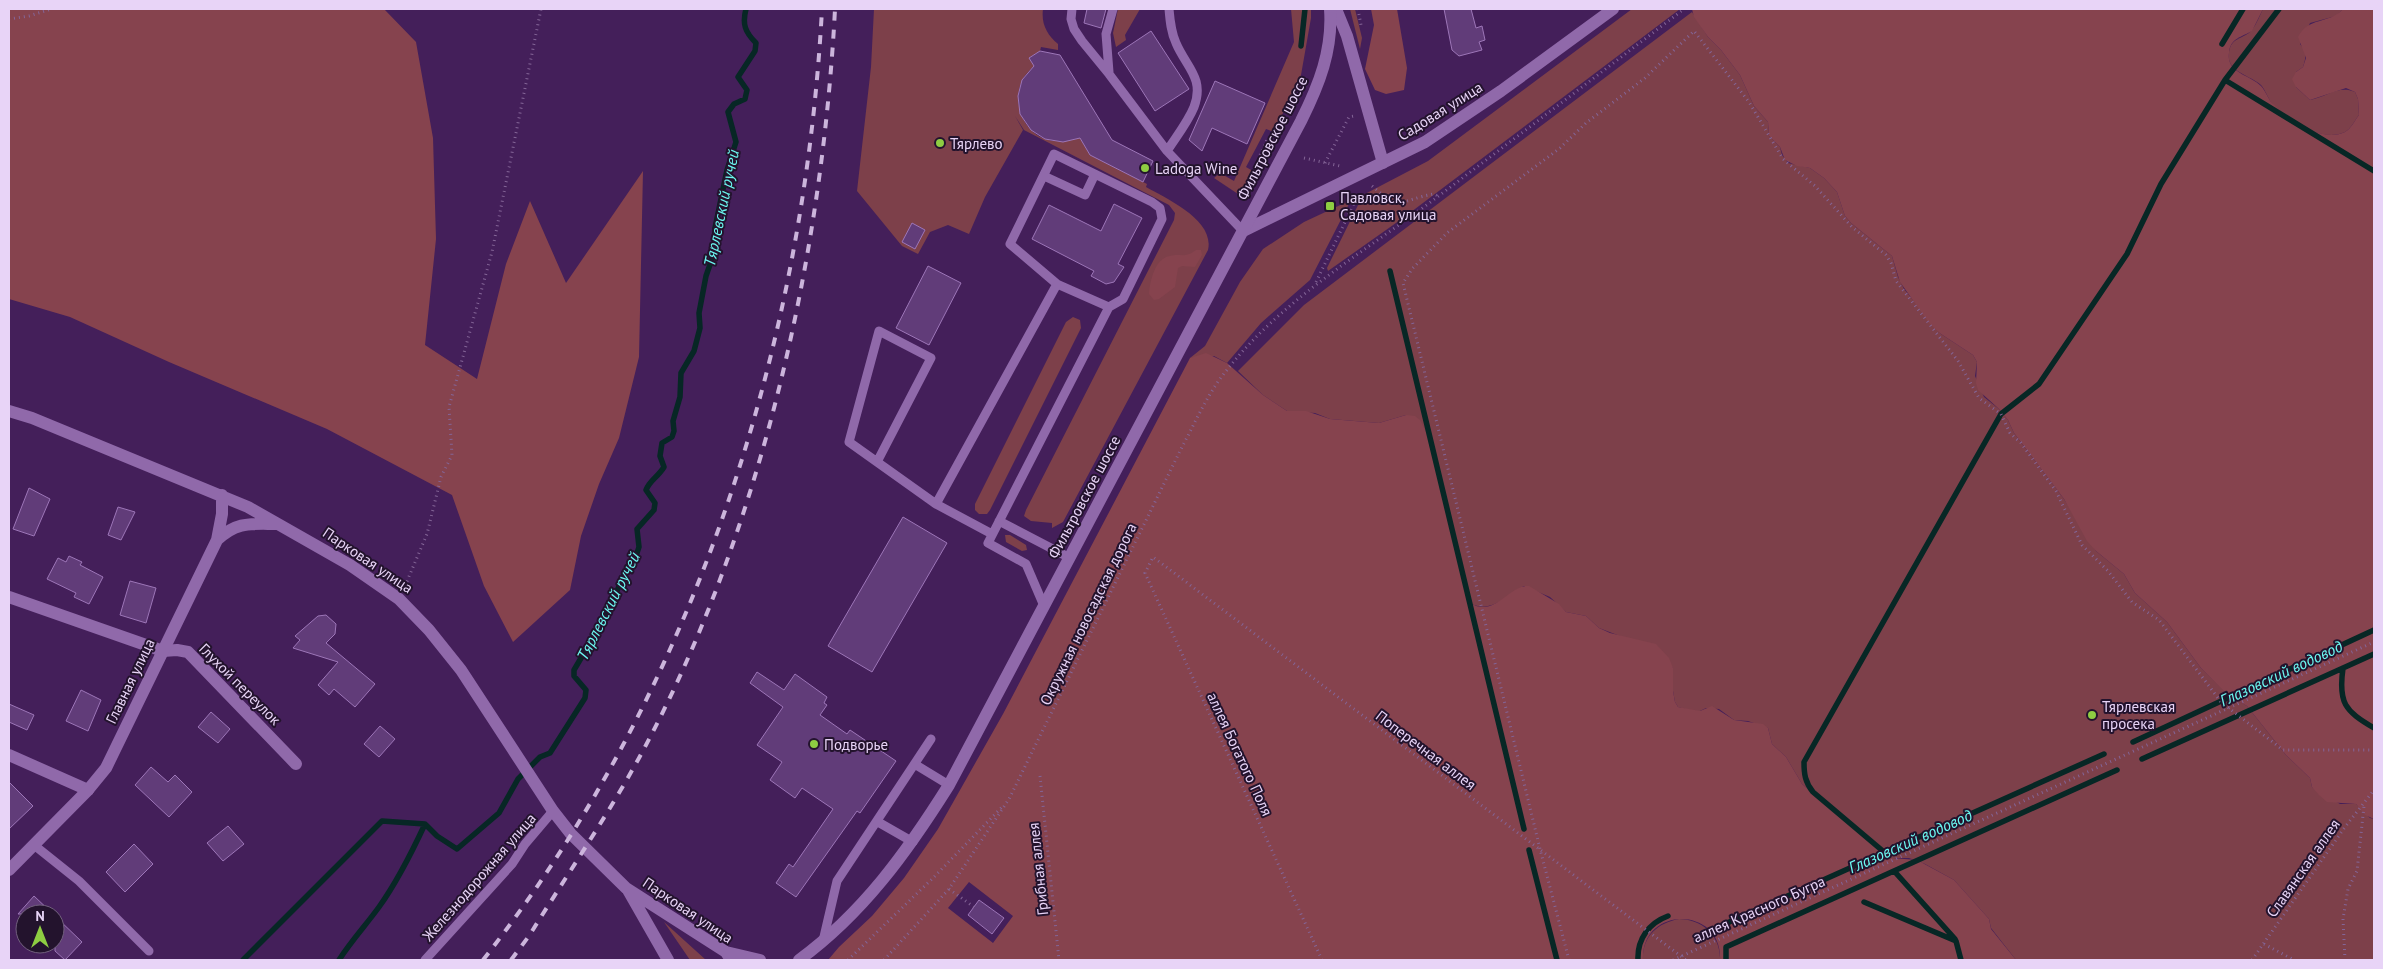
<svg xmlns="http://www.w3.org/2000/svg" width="2383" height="969" viewBox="0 0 2383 969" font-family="'PT Sans',sans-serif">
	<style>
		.green { fill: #7d404a }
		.forest { fill: #86434e; fill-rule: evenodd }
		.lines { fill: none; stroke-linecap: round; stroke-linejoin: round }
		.stream { stroke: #072725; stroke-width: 5.5 }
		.building { fill: #613c79; stroke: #9d76b8 }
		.path { stroke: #846597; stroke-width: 3; stroke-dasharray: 1 4; stroke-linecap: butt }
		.lane { stroke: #9069aa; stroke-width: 9 }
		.street { stroke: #9069aa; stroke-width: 12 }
		.secondary { stroke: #9069aa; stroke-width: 12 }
		.rail { stroke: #ccb5dc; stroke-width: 4; stroke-dasharray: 9 9; stroke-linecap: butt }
		.poi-dot { fill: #8ecd42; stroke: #23132d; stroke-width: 2 }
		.labels { text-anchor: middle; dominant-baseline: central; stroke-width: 4; stroke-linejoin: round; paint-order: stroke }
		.street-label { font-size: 15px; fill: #e8d4f7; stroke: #23132d }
		.poi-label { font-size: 15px; fill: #e8d4f7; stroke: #23132d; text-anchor: start }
		.water-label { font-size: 16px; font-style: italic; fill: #6cf8f1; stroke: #23132d }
	</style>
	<rect width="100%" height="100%" fill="#441f5a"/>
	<path class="green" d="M 874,9 L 1043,9 C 1041,24 1047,35 1058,44 L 1058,50 L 1041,47 L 1040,51 L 1029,58 L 1034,66 C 1030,70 1024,76 1022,81 C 1012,102 1023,131 1045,139 C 1057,143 1068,141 1080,138 L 1090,155 L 1147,184 L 1146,187 C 1167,199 1215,220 1208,250 L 1063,522 L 1052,528 L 1052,523 L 1031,521 L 1024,516 L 1026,510 L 1174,220 L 1175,213 L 1169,205 L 1024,130 L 1015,116 L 1023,130 L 985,197 L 969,234 L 948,225 L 930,232 L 918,254 L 902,246 L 857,191 L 871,67 Z
		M 1118,9 L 1140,9 L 1125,35 L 1126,40 L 1116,47 L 1113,33 Z
		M 1291,9 L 1311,9 L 1311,18 L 1301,75 L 1274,132 L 1266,129 L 1246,167 L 1258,174 L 1246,194 L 1238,194 L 1214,178 L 1220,173 L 1234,181 L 1294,42 Z
		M 1350,9 L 1355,9 L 1362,38 L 1360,49 Z
		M 1632,9 L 1680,9 L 1411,212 L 1409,216 L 1403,218 L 1328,271 L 1327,268 L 1363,195 L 1428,161 Z
		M 2263,9 L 2343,9 L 2336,16 L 2310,23 L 2300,44 C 2307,52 2306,58 2303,67 L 2296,72 L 2296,87 L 2310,100 C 2327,97 2338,85 2355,92 L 2358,99 L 2359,115 C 2355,120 2351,129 2345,132 C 2323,143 2288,121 2273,105 C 2268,99 2266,91 2261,85 C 2250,75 2225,72 2229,52 C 2231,38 2242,39 2250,32 C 2256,26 2259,17 2263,9 Z
		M 1692,12 L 1708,37 L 1721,50 L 1740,75 L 1754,106 L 1768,122 L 1769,136 L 1780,147 L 1782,155 L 1788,163 L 1810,168 L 1824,178 L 1837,192 L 1845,216 L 1851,223 L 1892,256 L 1898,277 L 1904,289 L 1941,334 L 1973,355 L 1977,362 L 1975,376 L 1984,397 L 1999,409 L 2008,420 L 2014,433 L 2064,499 L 2096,551 L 2124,574 L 2135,593 L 2167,622 L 2201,668 L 2229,695 L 2247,706 L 2286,755 L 2310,778 L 2312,787 L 2340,804 L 2356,804 L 2370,818 L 2374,819 L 2374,960 L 2016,960 L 1991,928 L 1989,919 L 1954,880 L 1925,864 L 1909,858 L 1892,858 L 1878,849 L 1802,784 L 1786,757 L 1772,744 L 1768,728 L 1748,721 L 1734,720 L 1719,709 L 1706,708 L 1700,711 L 1692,711 L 1678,707 L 1675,702 L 1673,691 L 1673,668 L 1620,636 L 1599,628 L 1586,616 L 1566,612 L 1550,597 L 1524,586 C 1508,595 1488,616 1469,602 L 1406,415 L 1379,423 L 1330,419 L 1315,413 L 1287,411 L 1263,395 L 1238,371 L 1304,305 Z
		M 1351,200 L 1310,280 L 1261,323 L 1227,363 L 1214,356 L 1190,358 L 1205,346 L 1240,282 L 1263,249 L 1304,222 Z
		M 1073,317 L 1080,320 L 1081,328 L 990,510 L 987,514 L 979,514 L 975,510 L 975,504 L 1066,322 Z
		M 1005,535 L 1010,535 L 1026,545 L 1027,550 L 1022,551 L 1006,542 Z
		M 1679,919 C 1702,919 1721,936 1720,960 L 1643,960 C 1642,937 1657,923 1679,919 Z
		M 664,922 L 706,960 L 690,960 Z"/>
	<path class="forest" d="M 9,9 L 384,9 L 416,42 L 433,138 L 436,239 L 425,345 L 477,379 L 506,264 L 530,201 L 566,283 L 643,171 L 639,357 L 619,438 L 599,484 L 581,536 L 570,590 L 513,642 L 484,586 L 452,495 L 327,429 L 169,362 L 70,317 L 9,299 Z
		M 1371,9 L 1397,9 L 1407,68 L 1404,90 L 1386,94 L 1375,90 L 1365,69 L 1374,25 Z
		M 1692,9 L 2263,9 L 2252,31 C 2242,37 2230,38 2229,53 C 2226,73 2251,75 2261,86 C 2266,91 2268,100 2274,105 C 2289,121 2323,143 2345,132 C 2351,129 2355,120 2359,115 L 2358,99 L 2355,92 L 2346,88 L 2310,100 L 2296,87 L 2292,79 L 2296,72 L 2303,67 L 2306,58 L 2298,37 C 2309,16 2328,25 2343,9 L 2374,9 L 2374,819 L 2365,815 L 2356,804 L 2327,802 L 2319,795 L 2312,787 L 2310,778 L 2286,755 L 2247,706 L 2228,695 L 2201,668 L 2167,622 L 2135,593 L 2124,574 L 2096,551 L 2087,541 L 2064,499 L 2014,433 L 2008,420 L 1999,409 L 1978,390 L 1976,383 L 1977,362 L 1973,355 L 1941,334 L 1929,323 L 1900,282 L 1892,256 L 1851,223 L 1845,216 L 1837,192 L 1824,178 L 1810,168 L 1797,166 L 1785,160 L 1780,147 L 1769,136 L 1768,122 L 1754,106 L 1740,75 L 1721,50 L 1708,37 L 1694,17 Z
		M 1196,250 L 1201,250 L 1202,255 L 1195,267 L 1182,266 L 1178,268 L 1175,287 L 1159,299 L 1154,300 L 1149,294 C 1150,281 1155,258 1170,256 C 1181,253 1184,259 1196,250 Z
		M 1206,353 L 1227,363 L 1263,395 L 1287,411 L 1306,411 L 1330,419 L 1379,423 L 1406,415 L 1415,416 L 1420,420 L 1426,432 L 1469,602 C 1494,620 1509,584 1529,586 L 1559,604 L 1566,612 L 1586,616 L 1599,628 L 1610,633 L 1656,644 L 1669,658 L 1673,668 L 1673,691 L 1675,702 L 1678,707 L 1700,711 L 1712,706 L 1734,720 L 1763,724 L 1768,728 L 1772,744 L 1786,757 L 1802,784 L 1878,849 L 1892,858 L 1917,860 L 1954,880 L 1989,919 L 1991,929 L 2016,960 L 1720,960 C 1723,906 1641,905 1643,960 L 828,960 L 839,947 L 872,916 L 904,878 L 938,829 L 1003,714 L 1190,358 ZM 969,882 L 1013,916 L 993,943 L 948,908 Z"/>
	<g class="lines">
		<path class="stream" d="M 2222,44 L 2243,9
			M 1301,46 L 1305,9
			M 2225,80 L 2374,171
			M 1390,271 L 1524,829
			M 2343,668 C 2338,703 2345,711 2374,728
			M 2133,742 L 2374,630
			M 2142,759 L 2374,654
			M 1529,850 L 1557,960
			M 1884,852 L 1813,792 C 1805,782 1804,774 1804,762 L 2001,414 L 2039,384 L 2127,254 L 2161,184 L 2225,80 L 2279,9
			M 1895,872 L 1955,939
			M 1864,902 L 1956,941 L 1961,960
			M 1716,928 L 2104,754
			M 243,960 L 382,821 L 425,824
			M 339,960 C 351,941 366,925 379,907 C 397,882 412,852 425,824 L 437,836 L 457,849 L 499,813 L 518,779 L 540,757 L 550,753 L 585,698 L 586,690 L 574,676 L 574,670 L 607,614 L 623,577 L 634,562 L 639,547 L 637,529 L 654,510 L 655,503 L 646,490 C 650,480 658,477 664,467 L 660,456 L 662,443 L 672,437 L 674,431 L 673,421 L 680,397 L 681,373 L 694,351 L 700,328 L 699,313 L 706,276 L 714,253 L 715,228 L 727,170 L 736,142 L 728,112 L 734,104 L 745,99 L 747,90 L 738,77 L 755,51 L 756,43 C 745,32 742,24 746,9
			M 1638,960 C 1637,939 1649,923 1668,916
			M 1726,960 L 1726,947 L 2117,770"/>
	</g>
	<path class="building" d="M 1087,9 L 1106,9 L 1101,28 L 1084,23 Z
		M 1444,9 L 1471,9 L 1476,28 L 1482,26 L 1485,40 L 1479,42 L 1482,50 L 1459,56 L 1452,50 Z
		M 1151,31 L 1189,89 L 1155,111 L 1118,53 Z
		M 1040,51 L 1060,55 L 1112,140 L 1153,161 L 1143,182 L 1090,155 L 1080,138 L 1063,142 L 1045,139 L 1031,130 L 1020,114 L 1018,96 L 1022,80 L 1034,66 L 1029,58 Z
		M 1215,81 L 1265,103 L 1247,144 L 1212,128 L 1202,151 L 1189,140 Z
		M 1114,204 L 1142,218 L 1118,264 L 1124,267 L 1114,282 L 1106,284 L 1091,276 L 1094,271 L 1032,239 L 1049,205 L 1101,231 Z
		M 912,223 L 925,230 L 915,249 L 902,242 Z
		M 928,266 L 961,283 L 929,345 L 896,328 Z
		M 29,488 L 50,499 L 34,536 L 13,529 Z
		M 118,507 L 135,512 L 121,540 L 108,535 Z
		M 903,517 L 947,543 L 872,672 L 828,646 Z
		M 69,556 L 82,562 L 80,565 L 103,577 L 89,604 L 74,597 L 76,593 L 47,579 L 58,558 L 66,562 Z
		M 130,581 L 156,588 L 146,623 L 120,615 Z
		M 326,615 L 336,624 L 335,634 L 326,643 L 375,684 L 355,707 L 334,689 L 329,695 L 318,685 L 338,662 L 293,648 L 300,640 L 295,636 L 318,616 Z
		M 757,672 L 784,690 L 795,674 L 827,697 L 824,703 L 827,705 L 820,715 L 847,734 L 850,730 L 896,761 L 860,813 L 857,811 L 796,897 L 776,883 L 789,864 L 793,867 L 833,809 L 802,788 L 795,798 L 770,780 L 782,762 L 757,745 L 783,707 L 750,683 Z
		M 81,690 L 101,700 L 88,731 L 66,721 Z
		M 9,704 L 34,715 L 27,730 L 9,722 Z
		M 211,712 L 230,729 L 218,743 L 198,727 Z
		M 380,726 L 395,739 L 379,757 L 364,744 Z
		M 151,767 L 168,782 L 175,775 L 192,792 L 169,817 L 135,785 Z
		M 9,782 L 33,806 L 9,829 Z
		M 228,826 L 244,844 L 223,861 L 207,843 Z
		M 134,844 L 153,864 L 125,892 L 106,872 Z
		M 34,896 L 53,914 L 18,914 Z
		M 979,900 L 1004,918 L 992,934 L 968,915 Z
		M 55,916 L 82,942 L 65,960 L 55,951 Z"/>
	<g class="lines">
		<path class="path" d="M 1358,9 L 1361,25
			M 9,19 L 29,16 L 51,9
			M 1260,155 L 1267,140 L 1273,143
			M 1304,158 L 1340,166
			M 1325,163 L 1349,117 L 1354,116
			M 1372,186 C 1403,212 1399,200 1434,194 L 1438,196
			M 1316,282 L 1359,193
			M 405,586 L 427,534 L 441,477 L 452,455 L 449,407 L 492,252 L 541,9
			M 1040,776 L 1059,960
			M 949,889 L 974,907
			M 2264,944 L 2294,960
			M 848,960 L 933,878 L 1004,805
			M 884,960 L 949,889 L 1009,799 L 1182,447 C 1195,423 1206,397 1223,375 C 1281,299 1365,252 1440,195 C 1522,133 1603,71 1684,9
			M 1322,960 L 1145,573 L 1153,557 L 1686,960
			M 1569,960 L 1540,849 L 1403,283 L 1412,269 L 1447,233 L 1560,148 L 1586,123 L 1645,78 L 1694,31 L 1749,102 L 1783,159 L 1815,186 L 1852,227 L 1886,255 L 1891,263 L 1896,281 L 1958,361 L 1979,398 L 2001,414 L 2010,433 L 2021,443 L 2056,491 L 2082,545 L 2108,571 L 2132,602 L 2159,620 L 2221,702 L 2283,750 L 2374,750
			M 1673,960 L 2374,642
			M 2252,960 L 2345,827 L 2374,790
			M 2345,960 L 2343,919 L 2348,889 L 2357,871 L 2364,806"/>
		<path class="lane" d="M 1072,9 L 1071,19 L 1074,29 L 1082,41 L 1109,74 L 1167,151 L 1243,231
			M 1109,72 L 1106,34 L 1113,9
			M 1167,151 C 1176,137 1188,122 1194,107 C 1205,78 1186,67 1176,43 C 1171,32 1170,21 1169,9
			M 1044,176 L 1085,195 L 1095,174
			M 877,462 L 931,358 L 879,331 L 849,442 L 936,504
			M 999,521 L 1070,558
			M 992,534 L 936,504 L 1057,284
			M 1044,606 L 1026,564 L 988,543 L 1109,307 L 1057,284 L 1010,244 L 1054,154 L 1152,202 L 1160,208 L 1162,219 L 1123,299 L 1109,307
			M 916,765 L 949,785
			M 878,822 L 913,842
			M 34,845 L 79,881 L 149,951
			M 823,941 L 837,881 L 931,739
			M 425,960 L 512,864 L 525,844 L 553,811"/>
		<path class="street" d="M 1336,9 L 1347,36 L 1383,163
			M 1243,231 L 1425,142 L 1501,91 L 1613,9
			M 9,597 L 163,651 L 177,650 L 188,652 L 296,764
			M 9,755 L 88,790"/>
		<path class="secondary" d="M 9,411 L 32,418 L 248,507 L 350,565 L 399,599 L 429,630 L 461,670 L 553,811 L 571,834 L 626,888 L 726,952 L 731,960
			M 217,540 L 222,514 L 222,495
			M 9,870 L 88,790 L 106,768 L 217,540 C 237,521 251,524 277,524
			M 628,890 L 668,960
			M 726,952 L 760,960
			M 799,960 C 863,913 907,852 949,785 L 1301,121 C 1319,85 1333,50 1330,9"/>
		<path class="rail" d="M 483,960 C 694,692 804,348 822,9
			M 511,960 L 529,936 C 565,878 606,818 639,758 C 760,536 822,260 835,9"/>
	</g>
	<g class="poi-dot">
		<circle cx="940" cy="143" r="5"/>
		<circle cx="1145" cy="168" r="5"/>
		<rect x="1325" y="201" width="10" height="10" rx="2.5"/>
		<circle cx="2092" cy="715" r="5"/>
		<circle cx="814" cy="744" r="5"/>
	</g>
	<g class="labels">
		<g class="street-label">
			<text transform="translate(1440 111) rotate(-32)">Садовая улица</text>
			<text transform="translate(1272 138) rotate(-63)">Фильтровское шоссе</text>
			<text transform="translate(1084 497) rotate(-62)">Фильтровское шоссе</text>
			<text transform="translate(368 560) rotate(34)">Парковая улица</text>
			<text transform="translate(1088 614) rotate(-64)">Окружная новосадская дорога</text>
			<text transform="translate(130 681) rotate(-64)">Главная улица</text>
			<text transform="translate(240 684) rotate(45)">Глухой переулок</text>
			<text transform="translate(1426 750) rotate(37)">Поперечная аллея</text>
			<text transform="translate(1240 754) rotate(65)">аллея Богатого Поля</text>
			<text transform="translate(2303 868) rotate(-55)">Славянская аллея</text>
			<text transform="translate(1038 869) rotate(-96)">Грибная аллея</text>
			<text transform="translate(479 877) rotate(-49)">Железнодорожная улица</text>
			<text transform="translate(1759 909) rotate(-24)">аллея Красного Бугра</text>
			<text transform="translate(688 910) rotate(34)">Парковая улица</text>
		</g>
		<g class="poi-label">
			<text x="950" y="143">Тярлево</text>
			<text x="1155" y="168">Ladoga Wine</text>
			<text x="1340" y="197">Павловск,<tspan x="1340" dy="17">Садовая улица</tspan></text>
			<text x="2102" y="706">Тярлевская<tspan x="2102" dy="17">просека</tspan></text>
			<text x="824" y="744">Подворье</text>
		</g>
		<g class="water-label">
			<text transform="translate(721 208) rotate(-78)">Тярлевский ручей</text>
			<text transform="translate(608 606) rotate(-63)">Тярлевский ручей</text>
			<text transform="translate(2281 673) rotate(-25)">Глазовский водовод</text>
			<text transform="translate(1910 841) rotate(-24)">Глазовский водовод</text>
		</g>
	</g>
	<rect width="2383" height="969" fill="none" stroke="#e8d4f7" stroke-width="20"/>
	<g transform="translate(40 929)"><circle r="24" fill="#23132d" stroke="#72607e"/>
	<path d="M0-4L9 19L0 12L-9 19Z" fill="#8ecd42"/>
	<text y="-8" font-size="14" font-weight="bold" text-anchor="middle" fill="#e8d4f7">N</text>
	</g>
</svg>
